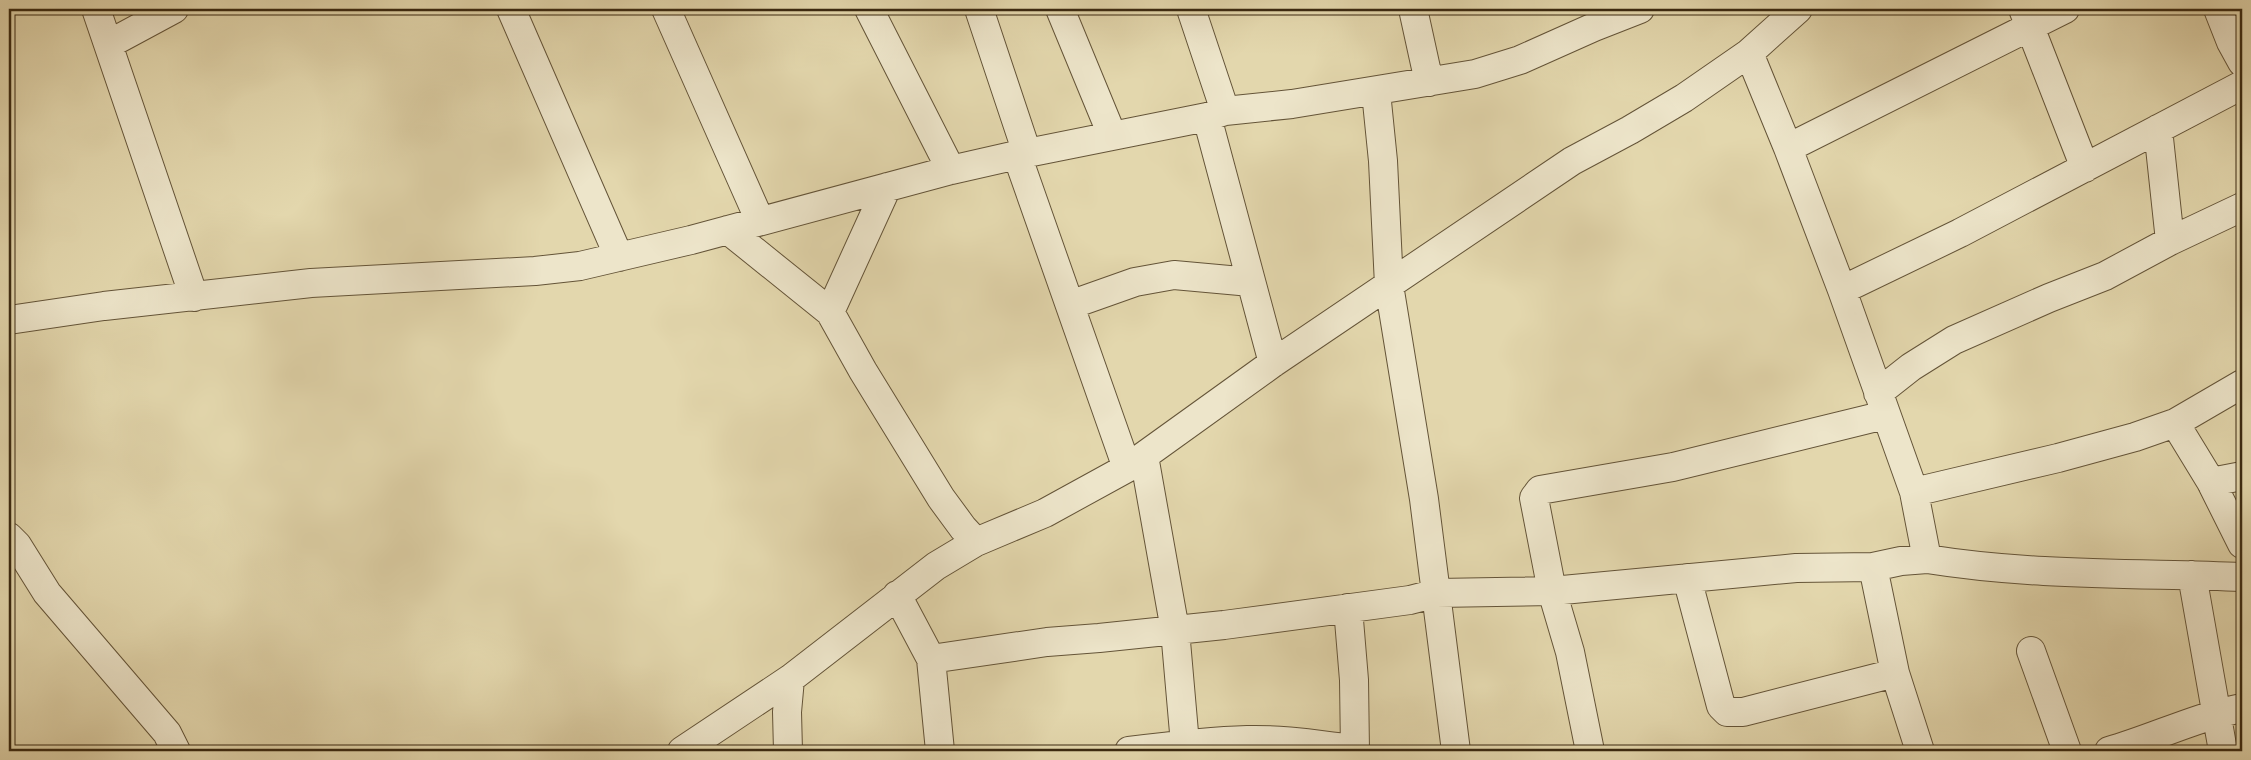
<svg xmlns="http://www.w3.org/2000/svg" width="2251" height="760" viewBox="0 0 2251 760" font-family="'IM FELL DW Pica',serif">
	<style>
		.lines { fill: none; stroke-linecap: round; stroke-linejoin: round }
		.minor-casing { stroke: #645438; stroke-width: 30 }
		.minor { stroke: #ede5ca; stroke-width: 28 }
	</style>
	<rect width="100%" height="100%" fill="#e3d7ad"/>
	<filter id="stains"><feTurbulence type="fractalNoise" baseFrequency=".004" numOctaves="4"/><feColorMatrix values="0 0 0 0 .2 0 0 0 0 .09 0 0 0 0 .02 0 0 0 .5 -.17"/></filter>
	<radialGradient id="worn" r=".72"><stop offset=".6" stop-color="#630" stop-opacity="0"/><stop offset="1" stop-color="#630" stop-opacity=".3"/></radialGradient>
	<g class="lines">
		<g class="minor-casing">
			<path id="minor" d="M 96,9 L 194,297
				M 511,9 L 619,257
				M 666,9 L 760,221
				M 869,9 L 951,170
				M 979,9 L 1027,153
				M 1060,9 L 1112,135
				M 1191,9 L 1225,111
				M 1413,9 L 1429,82
				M 2023,9 L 2085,168
				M 2218,9 L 2231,42 L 2242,62
				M 109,44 L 174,9
				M 1749,53 L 1788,148 L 1842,290 L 1914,492 L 1927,559 C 2033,576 2136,573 2242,577
				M 1376,92 L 1383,161 L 1389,285 L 1424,499 L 1456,751
				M 1207,117 L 1273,363
				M 2158,129 L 2170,241
				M 1788,148 L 2065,9
				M 1017,155 L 1127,468
				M 728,230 L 830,312 L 863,371 L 941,498 L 963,528 L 976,542
				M 1842,290 L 1960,233 L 2242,85
				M 1070,305 L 1135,282 L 1174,275 L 1251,282
				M 830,312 L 887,187
				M 9,320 L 104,306 L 311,283 L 535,271 L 580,266 L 691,240 L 951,170 L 1017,155 L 1207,117 L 1225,111 L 1292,104 L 1475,74 L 1520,60 L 1594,27 L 1640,9
				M 1878,393 L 1911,367 L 1954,340 L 2049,298 L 2105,276 L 2170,241 L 2242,207
				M 2175,423 L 2211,482 L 2242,544
				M 1144,456 L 1175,630 L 1185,744
				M 2211,482 L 2242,476
				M 1914,492 L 2058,458 L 2135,437 L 2175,423 L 2242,384
				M 9,537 L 17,545 L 47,593 L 167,733 L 176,751
				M 1873,567 L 1895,673 L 1920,751
				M 2192,575 L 2223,751
				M 1687,578 L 1721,706 L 1727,712 L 1743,712 L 1895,673
				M 897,595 L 931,659 L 940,751
				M 1348,608 L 1354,680 L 1355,751
				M 2031,651 L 2067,751
				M 931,659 L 1047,642 L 1099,638 L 1224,625 L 1410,600 L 1437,593 L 1552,591 L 1796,568 L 1873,567 L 1901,561 L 1927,559
				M 682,751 L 790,679 L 936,566 L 976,542 L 1045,513 L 1127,468 L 1273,363 L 1572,161 L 1630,130 L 1684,98 L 1749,53 L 1798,9
				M 788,751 L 787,712 L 790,679
				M 1129,751 C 1168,746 1207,741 1247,740 C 1283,739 1319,745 1354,749
				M 1590,751 L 1570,652 L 1552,591 L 1534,498 L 1540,490 L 1673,467 L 1885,415
				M 2109,751 C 2154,738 2196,717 2242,708"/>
		</g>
		<use href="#minor" class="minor"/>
	</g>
	<rect width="2251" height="760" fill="none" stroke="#e3d7ad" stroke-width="30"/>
	<rect x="10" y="10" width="2231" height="740" fill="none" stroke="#3a2911" stroke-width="2.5"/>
	<rect x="15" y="15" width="2221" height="730" fill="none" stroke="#3a2911"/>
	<rect width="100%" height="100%" filter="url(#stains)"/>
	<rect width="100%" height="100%" fill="url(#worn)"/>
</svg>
